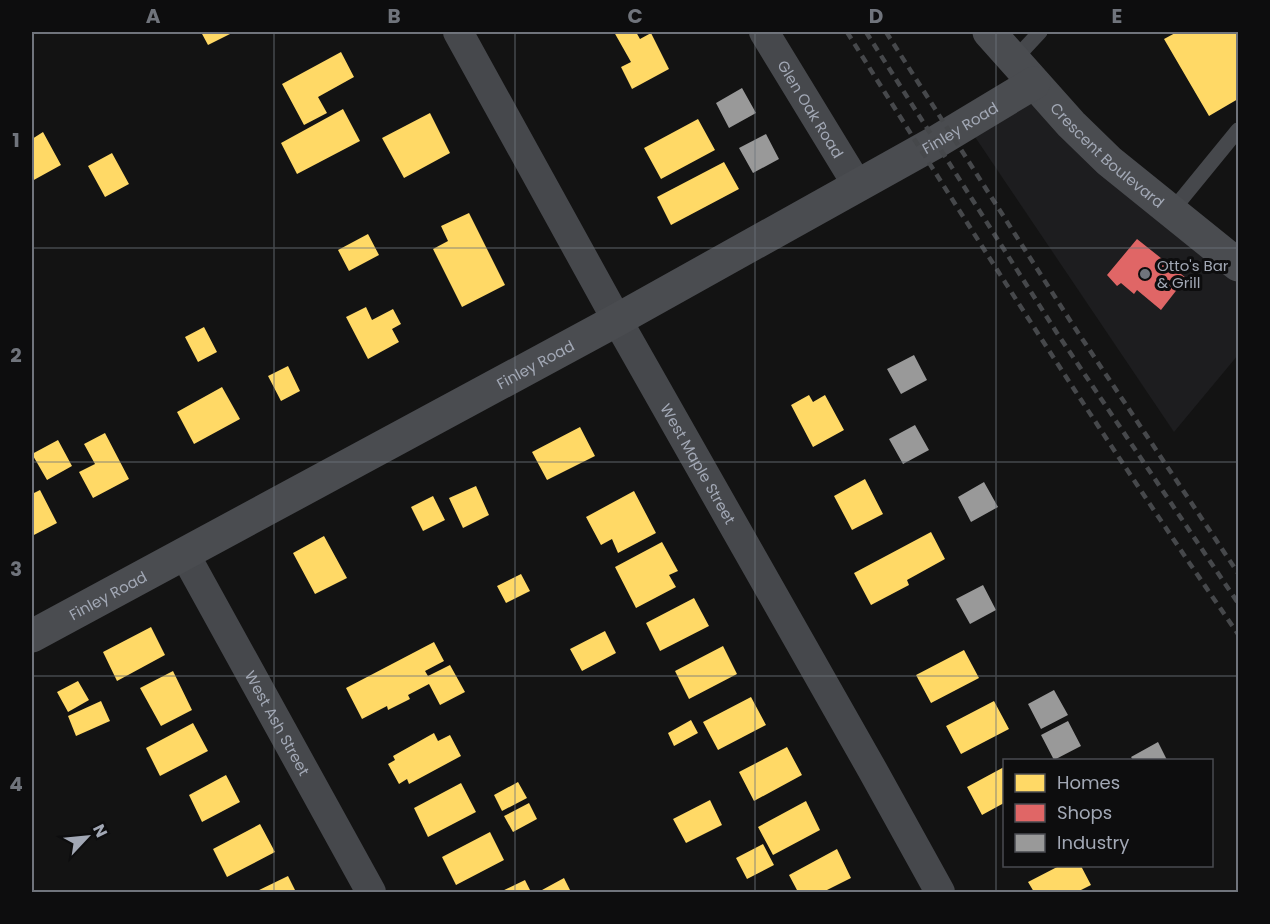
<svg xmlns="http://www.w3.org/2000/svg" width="1270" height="924" viewBox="0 0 1270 924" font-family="Poppins,sans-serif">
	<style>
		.built { fill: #1d1d1f }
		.homes { fill: #ffd966 }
		.shops { fill: #e06666 }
		.industry { fill: #999 }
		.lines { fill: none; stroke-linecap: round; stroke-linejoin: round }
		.lane { stroke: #46484c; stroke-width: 15 }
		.street { stroke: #46484c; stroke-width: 30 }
		.secondary { stroke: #4a4c50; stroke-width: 33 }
		.rail { stroke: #46484b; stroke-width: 4.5; stroke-dasharray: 8 6; stroke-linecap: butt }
		.grid { fill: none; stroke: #70747c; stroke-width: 1.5; stroke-opacity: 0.55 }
		.poi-dot { fill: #70747c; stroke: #0d0d0e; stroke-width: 2 }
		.labels { text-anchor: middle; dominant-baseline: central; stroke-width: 6; stroke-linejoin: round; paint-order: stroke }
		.street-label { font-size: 15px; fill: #a2a8b5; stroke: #0d0d0e }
		.poi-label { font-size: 15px; fill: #a2a8b5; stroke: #0d0d0e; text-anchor: start }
		.neatline { fill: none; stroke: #70747c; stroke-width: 2 }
		.grid-label { font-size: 20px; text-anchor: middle; font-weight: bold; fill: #70747c }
	</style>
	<rect width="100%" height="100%" fill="#131313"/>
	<path class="built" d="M 1031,94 L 1238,272 L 1238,355 L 1174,432 L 971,131 Z"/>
	<path class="homes" d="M 201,32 L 234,32 L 208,45 Z
		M 614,32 L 636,32 L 640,39 L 651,33 L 669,69 L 632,89 L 621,67 L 631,62 Z
		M 1177,32 L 1238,32 L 1238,99 L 1209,116 L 1164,39 Z
		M 341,52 L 354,77 L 318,97 L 327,113 L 304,125 L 282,84 Z
		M 343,109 L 360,141 L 297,174 L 281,143 Z
		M 430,113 L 450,153 L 404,178 L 382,138 Z
		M 698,119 L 715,150 L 661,179 L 644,148 Z
		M 43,132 L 61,165 L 32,181 L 32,139 Z
		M 112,153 L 129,184 L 105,197 L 88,166 Z
		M 724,162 L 739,189 L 671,225 L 657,197 Z
		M 469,213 L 505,285 L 462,307 L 433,249 L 448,241 L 441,226 Z
		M 368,234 L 379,255 L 349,271 L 338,250 Z
		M 366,307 L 372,320 L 393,309 L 401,324 L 392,329 L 399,342 L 368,359 L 346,317 Z
		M 204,327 L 217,352 L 198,362 L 185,337 Z
		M 288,366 L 300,391 L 281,401 L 268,376 Z
		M 222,387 L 240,419 L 194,444 L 177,412 Z
		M 809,395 L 813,402 L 825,395 L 844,430 L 813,447 L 791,405 Z
		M 580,427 L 595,456 L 547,480 L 532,452 Z
		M 105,433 L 129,479 L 93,498 L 79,472 L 95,464 L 84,444 Z
		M 58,440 L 72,466 L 47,480 L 32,454 Z
		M 865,479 L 883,514 L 852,530 L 834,496 Z
		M 476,486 L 489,515 L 463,528 L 449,498 Z
		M 40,490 L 57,523 L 32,536 L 32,494 Z
		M 634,491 L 656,533 L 618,553 L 612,539 L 601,545 L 586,517 Z
		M 433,496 L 445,520 L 423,531 L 411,507 Z
		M 931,532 L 945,559 L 907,580 L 909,585 L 871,605 L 854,573 Z
		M 324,536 L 347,578 L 315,594 L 293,553 Z
		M 662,542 L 678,571 L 669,575 L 676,587 L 636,608 L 615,567 Z
		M 521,574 L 530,591 L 506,603 L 497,586 Z
		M 694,598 L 709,626 L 660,651 L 646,623 Z
		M 151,627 L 165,655 L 117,681 L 103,652 Z
		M 605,631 L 616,653 L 582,671 L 570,649 Z
		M 434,642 L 444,661 L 425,671 L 428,676 L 450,665 L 465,692 L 440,705 L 429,684 L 408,695 L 410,699 L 388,710 L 387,706 L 362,719 L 346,688 Z
		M 723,646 L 737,674 L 689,699 L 675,671 Z
		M 964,650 L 979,678 L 931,703 L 916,675 Z
		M 173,671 L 192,710 L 161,726 L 140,688 Z
		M 78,681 L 89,700 L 68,712 L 57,692 Z
		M 751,697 L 766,725 L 718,750 L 703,722 Z
		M 101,701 L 110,721 L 76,736 L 68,716 Z
		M 994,701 L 1009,729 L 961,754 L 946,726 Z
		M 691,720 L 698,733 L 674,746 L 668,733 Z
		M 193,723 L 208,751 L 160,776 L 146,748 Z
		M 434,733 L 438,741 L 450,735 L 461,756 L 409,784 L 407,779 L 399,784 L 388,764 L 395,760 L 393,756 Z
		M 787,747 L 802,775 L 754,801 L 739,772 Z
		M 1004,767 L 1004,803 L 982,815 L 967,787 Z
		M 226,775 L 240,802 L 202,822 L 189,795 Z
		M 518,782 L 527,798 L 502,811 L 494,795 Z
		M 461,783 L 476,812 L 428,837 L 414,808 Z
		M 710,800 L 722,825 L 686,843 L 673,819 Z
		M 806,801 L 820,830 L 773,855 L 758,827 Z
		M 529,803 L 537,819 L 513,832 L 504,816 Z
		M 260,824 L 275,852 L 227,877 L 213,849 Z
		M 490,832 L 504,860 L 456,885 L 442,857 Z
		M 763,844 L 774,865 L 747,879 L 736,858 Z
		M 837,849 L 851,878 L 823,892 L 798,892 L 789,875 Z
		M 1059,866 L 1081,866 L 1091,885 L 1077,892 L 1034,892 L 1028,882 Z
		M 288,876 L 296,892 L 255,892 Z
		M 564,878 L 571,892 L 543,892 L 542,890 Z
		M 525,880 L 531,892 L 500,892 Z"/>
	<path class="shops" d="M 1137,239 L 1186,278 L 1161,310 L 1137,290 L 1134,294 L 1121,283 L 1117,286 L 1107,275 Z"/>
	<path class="industry" d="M 742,88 L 756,113 L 729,128 L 716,103 Z
		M 766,134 L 779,159 L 753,173 L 739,148 Z
		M 914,355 L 927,380 L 901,394 L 887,369 Z
		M 915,425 L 929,450 L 903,464 L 889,439 Z
		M 984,482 L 998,507 L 971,522 L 958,497 Z
		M 983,585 L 996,610 L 970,624 L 956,599 Z
		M 1054,690 L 1068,715 L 1041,729 L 1028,704 Z
		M 1068,721 L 1081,746 L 1054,760 L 1041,735 Z
		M 1158,742 L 1167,760 L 1133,760 L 1131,757 Z"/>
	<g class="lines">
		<path class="lane" d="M 1014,60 L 1040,32
			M 1171,212 L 1238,130"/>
		<g class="street">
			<path id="s1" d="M 458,32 L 617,320 L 873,771 L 940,892"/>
			<path id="s2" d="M 764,32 L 858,186"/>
			<path id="s3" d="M 184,553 L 371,892"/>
		</g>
		<g class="secondary">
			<path id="s4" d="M 989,32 L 1071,124 L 1109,161 L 1238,265"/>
			<path id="s5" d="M 32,636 L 617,320 L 936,142 L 1034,83"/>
		</g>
		<path class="rail" d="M 847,32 C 974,235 1102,437 1238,634
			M 866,32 L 1057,333 L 1238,603
			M 886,32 L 1071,322 L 1238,573"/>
	</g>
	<path class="grid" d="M 274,32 L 274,892M 515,32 L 515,892M 755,32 L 755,892M 996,32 L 996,892M 32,248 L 1238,248M 32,462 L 1238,462M 32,676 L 1238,676"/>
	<circle class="poi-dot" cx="1145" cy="274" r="6"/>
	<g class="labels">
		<g class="street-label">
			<text stroke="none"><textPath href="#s2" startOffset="90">Glen Oak Road</textPath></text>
			<text stroke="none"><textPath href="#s5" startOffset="1058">Finley Road</textPath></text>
			<text stroke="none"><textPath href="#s4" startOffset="171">Crescent Boulevard</textPath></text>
			<text stroke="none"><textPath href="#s5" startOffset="572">Finley Road</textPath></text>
			<text stroke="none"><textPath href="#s1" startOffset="494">West Maple Street</textPath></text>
			<text stroke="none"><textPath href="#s5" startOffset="86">Finley Road</textPath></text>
			<text stroke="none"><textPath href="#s3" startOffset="194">West Ash Street</textPath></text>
		</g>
		<g class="poi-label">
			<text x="1157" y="265">Otto's Bar<tspan x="1157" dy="17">&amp; Grill</tspan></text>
		</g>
	</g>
	<rect width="1270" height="924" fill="none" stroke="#0d0d0e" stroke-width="66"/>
	<rect x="1003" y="759" width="210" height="108" fill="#0d0d0e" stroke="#494b51" stroke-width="1.5"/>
	<rect x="1015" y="774" width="30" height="18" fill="#ffd966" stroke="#494b51" stroke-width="1.5"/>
	<text x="1057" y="789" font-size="18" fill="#a2a8b5">Homes</text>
	<rect x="1015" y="804" width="30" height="18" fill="#e06666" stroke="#494b51" stroke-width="1.5"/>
	<text x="1057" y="819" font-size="18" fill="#a2a8b5">Shops</text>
	<rect x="1015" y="834" width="30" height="18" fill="#999999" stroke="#494b51" stroke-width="1.5"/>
	<text x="1057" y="849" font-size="18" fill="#a2a8b5">Industry</text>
	<g transform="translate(87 837) rotate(64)" stroke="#0d0d0e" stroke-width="4.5" paint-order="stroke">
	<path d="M0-4.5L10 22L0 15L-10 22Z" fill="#a2a8b5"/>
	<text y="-9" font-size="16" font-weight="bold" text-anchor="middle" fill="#a2a8b5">N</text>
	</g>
	<rect x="33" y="33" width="1204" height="858" class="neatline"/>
	<g class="grid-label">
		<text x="153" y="23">A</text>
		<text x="394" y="23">B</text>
		<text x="635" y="23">C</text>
		<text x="876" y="23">D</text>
		<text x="1117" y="23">E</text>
		<text x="16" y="147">1</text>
		<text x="16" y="362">2</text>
		<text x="16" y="576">3</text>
		<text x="16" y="791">4</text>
	</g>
</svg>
